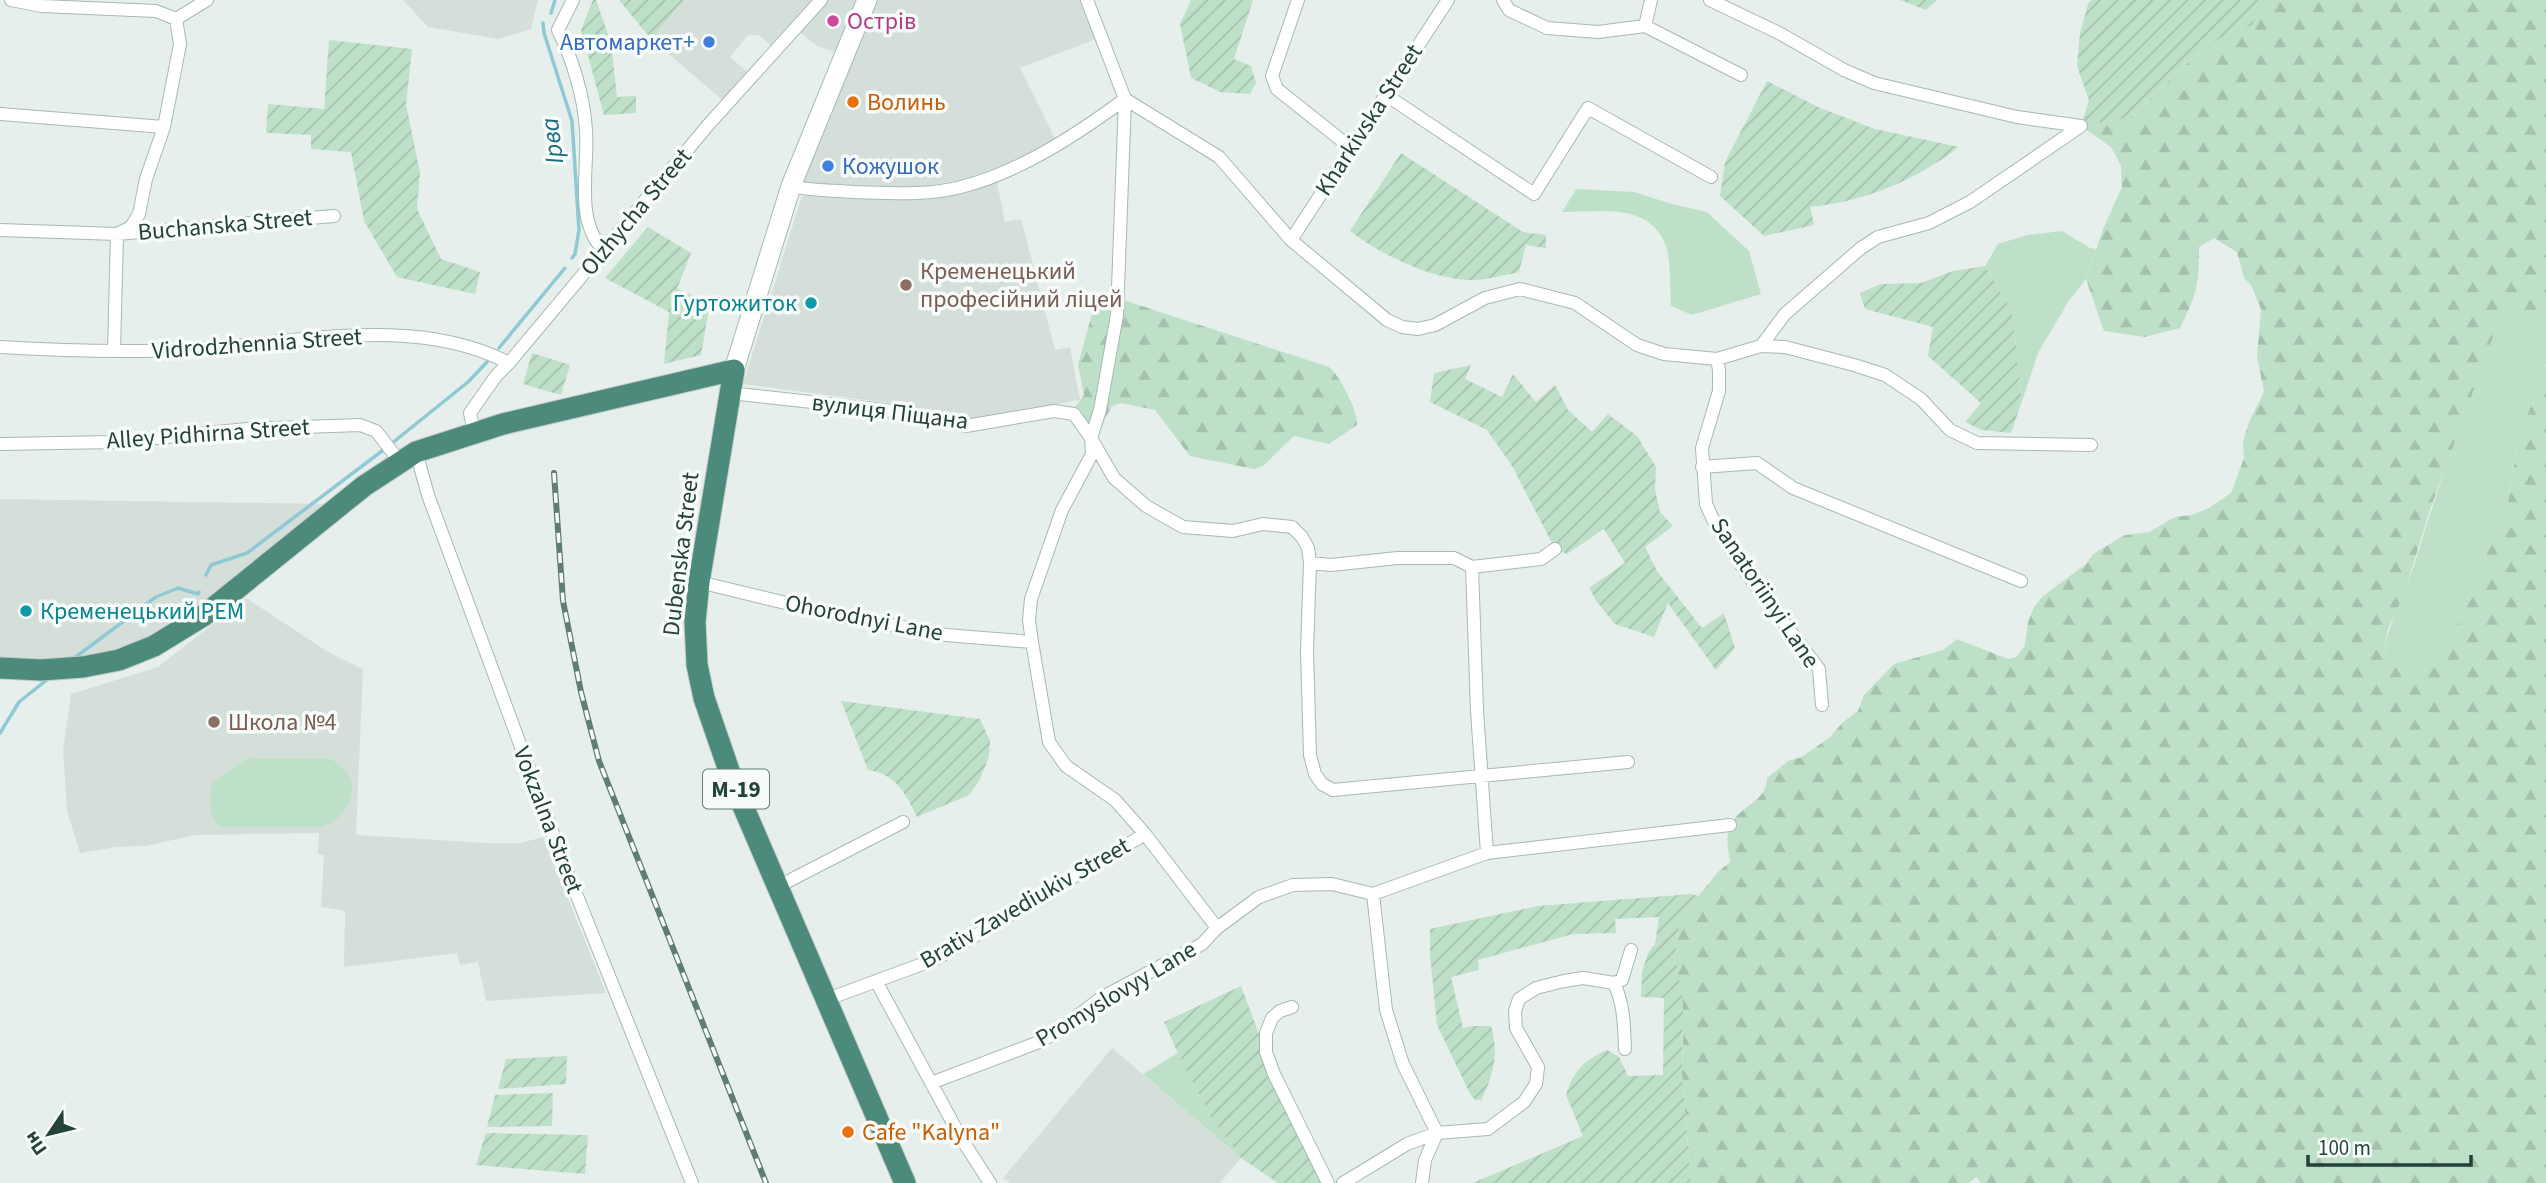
<svg xmlns="http://www.w3.org/2000/svg" width="2546" height="1183" viewBox="0 0 2546 1183" font-family="'Source Sans 3',sans-serif">
	<style>
		.built { fill: #d4dfda }
		.grass { fill: #bfe0c8 }
		.forest { fill: url(#forest-firs) }
		.garden { fill: url(#garden-furrows) }
		.lines { fill: none; stroke-linecap: round; stroke-linejoin: round }
		.stream { stroke: #8ec9d4; stroke-width: 3.5 }
		.minor-casing { stroke: #a8b8b2; stroke-width: 14 }
		.secondary-casing { stroke: #a4bbb3; stroke-width: 21 }
		.trunk-casing { stroke: #c2cac8; stroke-width: 23 }
		.minor { stroke: #fff; stroke-width: 12 }
		.secondary { stroke: #fff; stroke-width: 19 }
		.trunk { stroke: #4c8a7c; stroke-width: 21 }
		.rail-casing { stroke: #5f7d75; stroke-width: 6 }
		.rail { stroke: #f7fbf9; stroke-width: 3.5; stroke-dasharray: 10; stroke-linecap: butt }
		.hotel-dot { fill: #d1479c; stroke: #f7fbf9; stroke-width: 2.5 }
		.shop-dot { fill: #3f7fe0; stroke: #f7fbf9; stroke-width: 2.5 }
		.food-dot { fill: #e8710a; stroke: #f7fbf9; stroke-width: 2.5 }
		.education-dot { fill: #8d6e63; stroke: #f7fbf9; stroke-width: 2.5 }
		.culture-dot { fill: #0f9aa8; stroke: #f7fbf9; stroke-width: 2.5 }
		.labels { text-anchor: middle; dominant-baseline: central; stroke-width: 7; stroke-linejoin: round; paint-order: stroke }
		.shield { fill: #f7fbf9; stroke: #637a73; stroke-width: 2 }
		.shield-label { font-size: 23px; font-weight: bold; fill: #24423a }
		.hotel-label { font-size: 24px; fill: #b23c85; stroke: #f7fbf9; text-anchor: start }
		.shop-label { font-size: 24px; fill: #366cbe; stroke: #f7fbf9; text-anchor: end }
		.food-label { font-size: 24px; fill: #c56008; stroke: #f7fbf9; text-anchor: start }
		.street-label { font-size: 24px; fill: #24423a; stroke: #f7fbf9 }
		.education-label { font-size: 24px; fill: #785e54; stroke: #f7fbf9; text-anchor: start }
		.culture-label { font-size: 24px; fill: #0d838f; stroke: #f7fbf9; text-anchor: end }
		.water-label { font-size: 26px; font-style: italic; fill: #1c6f80; stroke: #f7fbf9 }
	</style>
	<defs>
		<pattern id="forest-firs" width="22" height="20" patternUnits="userSpaceOnUse" patternTransform="scale(1.75)"><rect width="22" height="20" fill="#bfe0c8"/><path d="M5 1l3.5 6h-7zM16 11l3.5 6h-7z" fill="#a4c1ad"/></pattern>
		<pattern id="garden-furrows" width="10" height="10" patternUnits="userSpaceOnUse" patternTransform="scale(1.75)"><rect width="10" height="10" fill="#bfe0c8"/><path d="M-1 1l2-2M0 10L10 0M9 11l2-2" fill="none" stroke="#a4c1ad"/></pattern>
	</defs>
	<rect width="100%" height="100%" fill="#e6efeb"/>
	<path class="built" d="M 403,0 L 538,0 L 531,29 L 499,39 L 428,27 Z
		M 684,0 L 1079,0 L 1096,39 L 1020,68 L 1055,139 L 1014,162 L 978,176 L 923,187 L 801,189 L 844,56 L 816,45 L 795,29 L 776,50 L 759,35 L 748,35 L 730,57 L 752,76 L 727,104 L 651,39 Z
		M 997,182 L 1005,222 L 1021,219 L 1055,350 L 1070,347 L 1080,400 L 966,421 L 910,406 L 743,384 L 802,196 L 902,200 L 964,194 Z
		M 0,499 L 329,504 L 167,631 L 116,654 L 39,661 L 0,660 Z
		M 246,598 L 328,652 L 363,669 L 356,835 L 486,843 L 521,843 L 543,837 L 606,993 L 486,1001 L 478,962 L 460,965 L 457,953 L 344,967 L 345,911 L 321,907 L 324,855 L 318,854 L 319,833 L 195,835 L 146,846 L 116,847 L 80,853 L 67,811 L 63,750 L 71,694 L 158,667 Z
		M 1112,1048 L 1241,1158 L 1220,1183 L 1010,1183 L 1003,1178 Z"/>
	<path class="grass" d="M 1576,189 L 1634,192 L 1672,204 L 1707,212 L 1749,251 L 1761,294 L 1692,315 L 1671,306 C 1670,290 1671,261 1666,246 C 1650,202 1600,212 1562,212 Z
		M 2062,231 L 2090,248 L 2096,249 L 2086,279 L 2068,302 L 2038,353 L 2022,401 L 2012,311 L 1985,266 L 1998,244 L 2027,235 Z
		M 2516,315 L 2535,318 L 2546,324 L 2546,364 L 2518,441 L 2506,515 L 2481,565 L 2460,620 L 2421,675 C 2401,677 2395,666 2384,652 C 2390,618 2407,589 2417,556 C 2441,477 2469,398 2499,320 Z
		M 248,758 L 331,759 C 338,764 344,768 348,774 C 361,795 341,823 320,827 L 221,827 C 206,815 210,800 212,783 Z
		M 1178,1053 L 1211,1117 L 1241,1158 L 1143,1074 Z"/>
	<path class="forest" d="M 2258,0 L 2546,0 L 2546,324 C 2529,314 2517,315 2499,320 L 2430,510 L 2404,594 L 2388,629 L 2384,652 C 2395,666 2401,677 2421,675 L 2460,620 L 2481,565 L 2506,515 L 2518,441 L 2546,364 L 2546,1183 L 1981,1183 L 1976,1177 L 1969,1183 L 1691,1183 L 1682,1075 L 1683,1035 L 1675,955 L 1679,925 L 1693,903 L 1718,872 L 1730,862 C 1728,850 1725,834 1731,824 C 1742,804 1766,803 1767,778 L 1788,761 L 1802,757 L 1830,737 L 1843,722 L 1858,711 L 1864,695 L 1894,664 L 1943,650 L 1957,639 L 2008,659 L 2016,657 L 2025,645 L 2028,622 L 2034,607 L 2043,596 L 2086,564 L 2093,554 L 2125,535 L 2149,532 L 2175,517 L 2192,515 L 2209,508 L 2231,493 L 2244,458 L 2243,441 L 2249,422 L 2264,392 L 2257,356 L 2261,309 L 2251,285 L 2244,278 L 2237,252 L 2214,238 L 2199,247 C 2199,285 2197,294 2180,328 L 2145,337 L 2104,331 L 2086,279 L 2103,229 L 2122,187 L 2121,166 L 2111,147 L 2081,126 L 2130,117 L 2193,58 L 2220,38 L 2244,27 Z
		M 1102,293 L 1329,367 C 1339,374 1359,413 1357,425 L 1329,444 L 1294,436 L 1263,466 L 1254,469 L 1190,456 L 1155,410 L 1121,403 L 1112,406 L 1093,441 L 1073,410 L 1084,395 L 1078,365 L 1096,299 Z"/>
	<path class="garden" d="M 593,0 L 596,0 L 611,43 L 617,97 L 636,96 L 636,113 L 604,115 L 581,30 Z
		M 619,0 L 684,0 L 651,39 Z
		M 1191,0 L 1253,0 L 1234,59 L 1251,66 L 1256,83 L 1250,94 L 1220,92 L 1191,78 L 1180,24 Z
		M 1900,0 L 1937,0 L 1926,10 Z
		M 2091,0 L 2258,0 L 2253,25 L 2220,38 L 2193,58 L 2130,117 L 2081,126 L 2089,100 L 2077,66 L 2080,33 L 2088,4 Z
		M 329,40 L 412,49 L 406,104 L 420,173 L 417,209 L 441,259 L 480,272 L 475,294 L 397,277 L 364,221 L 351,152 L 311,149 L 311,135 L 266,133 L 268,104 L 324,109 Z
		M 1767,81 L 1818,107 L 1875,129 L 1959,147 C 1929,170 1891,190 1854,199 C 1840,203 1825,205 1810,207 L 1814,225 L 1764,236 L 1720,196 L 1725,162 Z
		M 1401,153 L 1523,232 L 1546,235 L 1546,248 L 1526,245 L 1519,272 C 1505,275 1490,279 1476,280 C 1437,282 1381,255 1350,231 Z
		M 648,227 L 691,253 L 677,289 L 710,302 L 701,355 L 664,364 L 669,312 L 605,278 Z
		M 1985,266 L 2012,311 L 2022,401 L 2011,433 L 1982,430 L 1965,422 L 1981,403 L 1928,356 L 1933,327 L 1865,309 L 1860,293 L 1881,284 L 1921,283 L 1953,271 Z
		M 532,353 L 570,365 L 561,395 L 523,384 Z
		M 1471,365 L 1465,379 L 1502,397 L 1513,374 L 1536,402 L 1555,385 L 1568,410 L 1592,432 L 1608,414 L 1637,436 L 1656,467 L 1655,489 L 1660,512 L 1673,526 L 1645,547 L 1657,571 L 1702,628 L 1724,613 L 1735,648 L 1716,670 L 1668,603 L 1654,637 L 1615,624 L 1597,602 L 1589,588 L 1625,563 L 1604,529 L 1567,554 L 1555,549 L 1512,466 L 1487,430 L 1430,402 L 1434,373 Z
		M 841,701 L 980,719 L 990,741 L 989,757 L 979,781 L 969,795 L 917,817 C 906,794 896,774 868,770 Z
		M 1691,894 L 1698,896 L 1679,925 L 1675,955 L 1683,1004 L 1682,1075 L 1691,1183 L 1473,1183 L 1583,1136 L 1566,1095 C 1574,1070 1583,1061 1607,1050 L 1619,1057 L 1628,1076 L 1663,1075 L 1664,998 L 1641,997 L 1642,972 L 1648,953 L 1655,944 L 1659,917 L 1615,919 L 1616,933 L 1573,934 L 1478,960 L 1479,970 L 1451,977 L 1463,1028 L 1472,1026 L 1491,1026 C 1499,1053 1494,1075 1481,1100 L 1475,1100 L 1470,1094 L 1437,1025 L 1430,955 L 1430,929 L 1538,906 Z
		M 1241,986 L 1266,1052 L 1328,1183 L 1278,1183 L 1241,1158 L 1211,1117 L 1182,1062 L 1164,1022 Z
		M 567,1056 L 566,1084 L 498,1089 L 506,1059 Z
		M 553,1093 L 552,1126 L 487,1127 L 495,1095 Z
		M 486,1133 L 588,1135 L 585,1174 L 476,1165 Z"/>
	<g class="lines">
		<path class="stream" d="M 551,13 L 555,0
			M 543,23 L 544,33 L 572,121 L 579,230 L 575,254 L 572,258
			M 499,348 L 565,268
			M 391,444 L 468,382 L 487,362
			M 206,575 L 211,565 L 247,553 L 386,448
			M 73,659 L 156,597 L 178,588 L 198,594 L 199,592
			M 0,733 L 19,702 L 48,679"/>
		<g class="minor-casing">
			<path id="minor" d="M 11,0 L 42,6 L 156,11 L 176,19 L 180,44 L 164,127 L 146,179 L 139,214 L 131,227 L 117,234 L 114,351
				M 573,0 L 558,30 C 573,60 584,97 586,130 C 589,167 574,222 604,250
				M 1087,0 L 1125,99 L 1117,315 L 1100,410 L 1091,438 L 1092,454 L 1062,510 L 1031,599 L 1029,620 L 1032,642 L 1049,742 L 1066,766 L 1115,800 L 1145,834 L 1217,928
				M 1298,0 L 1272,76 L 1277,89 L 1351,148
				M 1503,0 L 1509,10 L 1547,28 L 1598,32 L 1645,26 L 1741,75
				M 1710,0 L 1779,33 L 1844,70 L 1874,83 L 2017,117 L 2081,126 L 1970,202 L 1929,223 L 1878,237 L 1861,248 L 1785,314 L 1761,346
				M 176,19 L 207,0
				M 1645,26 L 1651,0
				M 1386,95 L 1534,194 L 1588,108 L 1711,177
				M 0,114 L 164,127
				M 791,186 C 811,191 833,190 854,192 C 889,193 927,196 961,187 C 1020,172 1076,135 1125,99 L 1219,157 L 1291,240 L 1387,320 L 1402,327 L 1418,329 L 1435,325 L 1485,298 L 1520,289 L 1575,303 L 1637,345 L 1664,354 L 1717,359 L 1761,346 L 1785,347 L 1854,365 L 1885,375 L 1921,399 L 1950,430 L 1977,443 L 2091,445
				M 0,230 L 117,234 L 334,216
				M 1291,240 L 1448,0
				M 0,347 C 66,351 132,353 198,349 C 299,343 415,314 509,363
				M 1717,359 L 1719,370 L 1719,391 L 1702,448 L 1706,504 L 1715,524 L 1747,574 L 1819,669 L 1822,705
				M 730,393 L 910,413 L 966,426 L 1054,411 L 1074,414 L 1091,438 L 1114,478 L 1146,506 L 1183,527 L 1233,531 L 1263,524 L 1292,527 L 1302,537 L 1308,548 L 1310,563 L 1331,565 L 1398,558 L 1454,558 L 1472,567 L 1541,559 L 1555,549
				M 474,433 L 470,413 L 496,376 L 509,363 L 709,124 L 821,0
				M 0,444 L 116,442 L 247,429 L 360,425 L 376,431 L 400,462
				M 416,452 L 428,495 L 565,866 L 692,1183
				M 1702,467 L 1757,463 L 1793,488 L 2021,581
				M 1310,563 L 1307,651 L 1310,755 L 1315,774 L 1322,784 L 1333,790 L 1628,762
				M 1472,567 L 1477,711 L 1487,853
				M 699,582 L 835,615 L 946,635 L 1032,642
				M 777,887 L 903,822
				M 1373,894 L 1386,1010 L 1403,1064 L 1437,1133
				M 876,981 L 961,1138 L 990,1183
				M 1614,983 L 1622,980 L 1631,950
				M 825,1000 L 936,959 L 1145,834
				M 1292,1007 L 1280,1011 L 1272,1018 L 1266,1033 L 1266,1052 L 1274,1074 L 1328,1183
				M 931,1083 L 1039,1042 L 1055,1033 L 1101,998 L 1202,944 L 1217,928 L 1259,897 L 1293,885 L 1332,884 L 1373,894 L 1487,853 L 1730,825
				M 1343,1183 L 1407,1144 L 1437,1133 L 1488,1129 L 1524,1102 L 1536,1084 L 1538,1067 L 1516,1028 L 1515,1011 L 1519,999 L 1536,988 L 1564,981 L 1583,978 L 1614,983 C 1624,1004 1624,1025 1625,1049
				M 1422,1183 L 1425,1160 L 1437,1133"/>
		</g>
		<g class="secondary-casing">
			<path id="secondary" d="M 734,370 L 791,186 L 867,0"/>
		</g>
		<g class="trunk-casing">
			<path id="trunk" d="M 0,668 L 41,670 L 83,667 L 119,660 L 154,646 L 203,616 L 364,486 L 416,452 L 503,424 L 734,370 L 699,582 L 695,622 L 697,665 L 704,698 L 734,785 L 905,1183"/>
		</g>
		<use href="#minor" class="minor"/>
		<use href="#secondary" class="secondary"/>
		<use href="#trunk" class="trunk"/>
		<g class="rail-casing">
			<path id="rail" d="M 554,473 L 563,601 L 581,692 L 599,761 L 766,1183"/>
		</g>
		<use href="#rail" class="rail"/>
	</g>
	<circle class="hotel-dot" cx="833" cy="21" r="7"/>
	<g class="shop-dot">
		<circle cx="709" cy="42" r="7"/>
		<circle cx="828" cy="166" r="7"/>
	</g>
	<g class="food-dot">
		<circle cx="853" cy="102" r="7"/>
		<circle cx="848" cy="1132" r="7"/>
	</g>
	<g class="education-dot">
		<circle cx="906" cy="285" r="7"/>
		<circle cx="214" cy="722" r="7"/>
	</g>
	<g class="culture-dot">
		<circle cx="811" cy="303" r="7"/>
		<circle cx="26" cy="611" r="7"/>
	</g>
	<g class="labels">
		<rect class="shield" x="703" y="769.5" width="66" height="39" rx="5"/>
		<g class="shield-label">
			<text x="736" y="789">М-19</text>
		</g>
		<g class="hotel-label">
			<text x="847" y="21">Острів</text>
		</g>
		<g class="shop-label">
			<text x="695" y="42">Автомаркет+</text>
			<text x="842" y="166" text-anchor="start">Кожушок</text>
		</g>
		<g class="food-label">
			<text x="867" y="102">Волинь</text>
			<text x="862" y="1132">Cafe "Kalyna"</text>
		</g>
		<g class="street-label">
			<text transform="translate(1369 120) rotate(-57)">Kharkivska Street</text>
			<text transform="translate(636 212) rotate(-50)">Olzhycha Street</text>
			<text transform="translate(225 225) rotate(-5)">Buchanska Street</text>
			<text transform="translate(257 344) rotate(-4)">Vidrodzhennia Street</text>
			<text transform="translate(890 412) rotate(7)">вулиця Піщана</text>
			<text transform="translate(208 434) rotate(-4)">Alley Pidhirna Street</text>
			<text transform="translate(681 554) rotate(-83)">Dubenska Street</text>
			<text transform="translate(1765 593) rotate(56)">Sanatoriinyi Lane</text>
			<text transform="translate(864 618) rotate(11)">Ohorodnyi Lane</text>
			<text transform="translate(548 820) rotate(69)">Vokzalna Street</text>
			<text transform="translate(1025 903) rotate(-30)">Brativ Zavediukiv Street</text>
			<text transform="translate(1116 994) rotate(-31)">Promyslovyy Lane</text>
		</g>
		<g class="education-label">
			<text x="920" y="271">Кременецький<tspan x="920" dy="28">професійний ліцей</tspan></text>
			<text x="228" y="722">Школа №4</text>
		</g>
		<g class="culture-label">
			<text x="797" y="303">Гуртожиток</text>
			<text x="40" y="611" text-anchor="start">Кременецький РЕМ</text>
		</g>
		<g class="water-label">
			<text transform="translate(552 141) rotate(-97)">Ірва</text>
		</g>
	</g>
	<g transform="translate(49 1134) rotate(235)" stroke="#f7fbf9" stroke-width="5" paint-order="stroke">
	<path d="M0-5L12 26L0 18L-12 26Z" fill="#24423a"/>
	<text y="-10" font-size="19" font-weight="bold" text-anchor="middle" fill="#24423a">Пн</text>
	</g>
	<path d="M2308 1155v10h163v-10" fill="none" stroke="#24423a" stroke-width="3.5"/>
	<text x="2318" y="1155" font-size="21" fill="#24423a" stroke="#f7fbf9" stroke-width="5" paint-order="stroke">100 m</text>
</svg>
